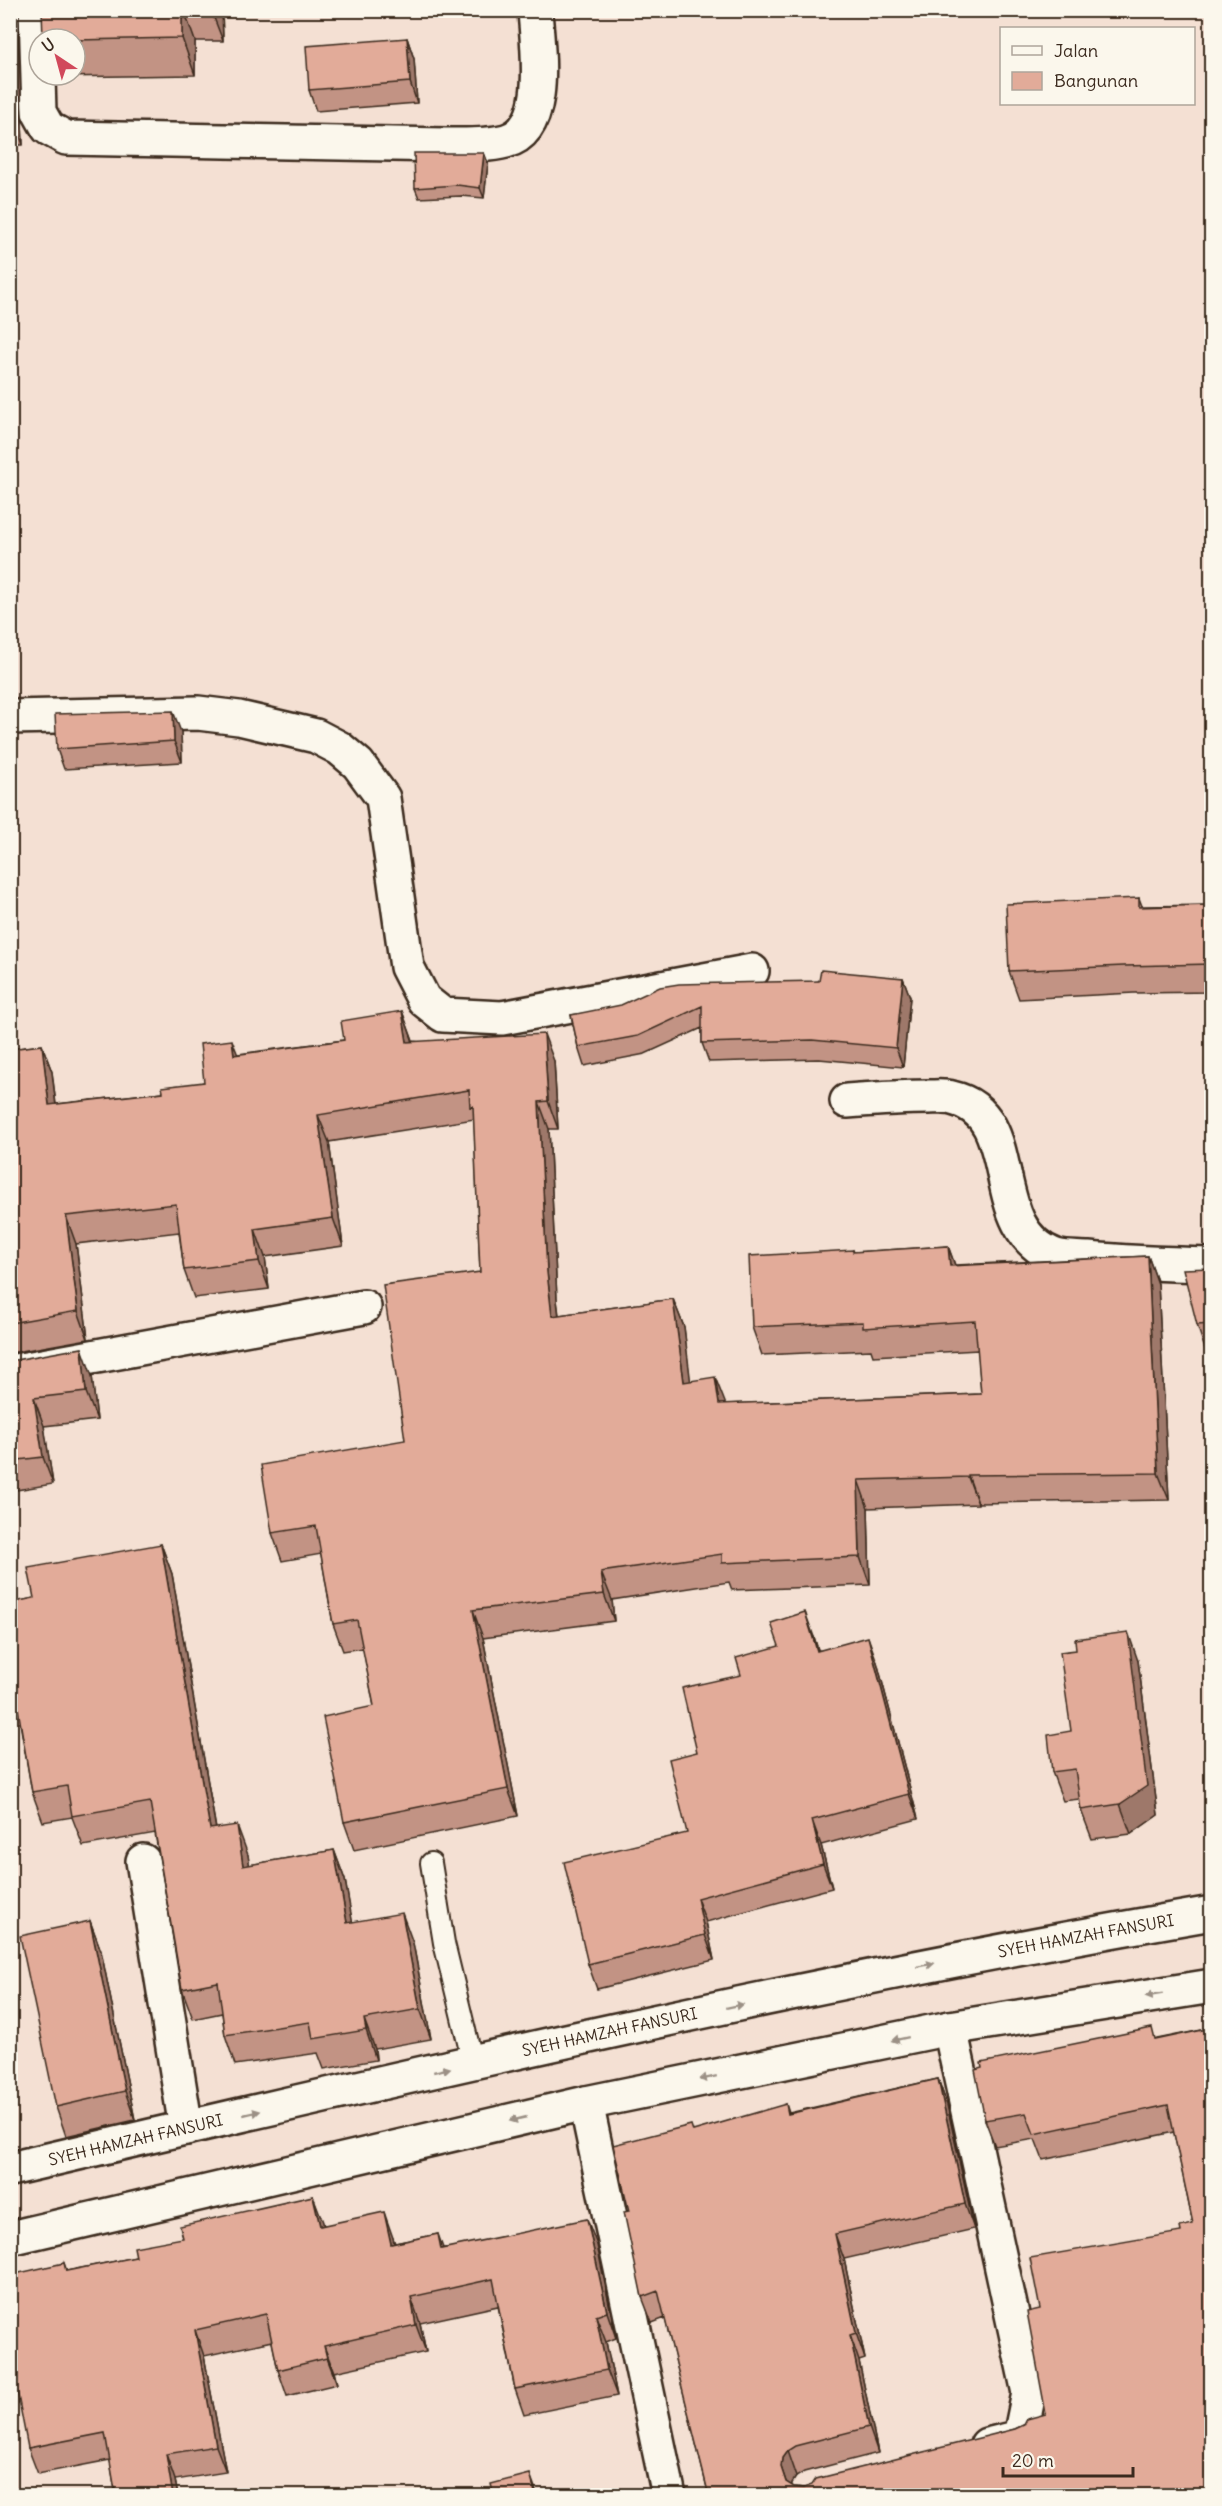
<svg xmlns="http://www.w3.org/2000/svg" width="1222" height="2506" viewBox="0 0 1222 2506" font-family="Delius,sans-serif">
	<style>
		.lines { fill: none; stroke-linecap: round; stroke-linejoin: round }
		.service-casing { stroke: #3b2a1e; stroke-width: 24 }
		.minor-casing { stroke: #3b2a1e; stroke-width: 38 }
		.secondary-casing { stroke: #3b2a1e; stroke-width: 38 }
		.service { stroke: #fbf7ec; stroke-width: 20 }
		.minor { stroke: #fbf7ec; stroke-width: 33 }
		.secondary { stroke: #fbf7ec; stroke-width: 33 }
		.wall { fill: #c29384; stroke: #3b2a1e; stroke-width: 1.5 }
		.shaded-wall { fill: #9e786b; stroke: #3b2a1e; stroke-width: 1.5 }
		.building { fill: #e2ab99; stroke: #3b2a1e; stroke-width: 1.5 }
		.oneway { fill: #9b9085 }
		.labels { text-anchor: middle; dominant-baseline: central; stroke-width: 5; stroke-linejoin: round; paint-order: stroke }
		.street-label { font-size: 16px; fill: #3b2a1e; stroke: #fbf7ec }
	</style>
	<rect width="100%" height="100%" fill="#f4e0d3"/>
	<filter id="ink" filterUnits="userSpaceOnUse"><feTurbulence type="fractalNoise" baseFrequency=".0167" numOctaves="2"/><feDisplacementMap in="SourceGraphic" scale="12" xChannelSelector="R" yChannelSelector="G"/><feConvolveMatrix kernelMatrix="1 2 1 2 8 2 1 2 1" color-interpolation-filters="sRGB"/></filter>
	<g filter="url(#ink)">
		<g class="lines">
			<g class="service-casing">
				<path id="service" d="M 431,1863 L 444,1943 L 473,2063"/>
			</g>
			<g class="minor-casing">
				<path id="minor" d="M 36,10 L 39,112 L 48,128 L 66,138 L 446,145 C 466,145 487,146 506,141 C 551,129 537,46 535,10
					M 10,717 L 198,713 L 239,718 L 316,736 L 339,748 L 358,764 L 383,798 L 407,967 L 424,1000 L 443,1015 L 502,1018 L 752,971
					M 847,1101 C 874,1099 902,1097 929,1097 C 936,1097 945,1096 952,1098 C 1027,1115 981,1229 1056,1256 C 1065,1259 1078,1258 1088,1259 C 1129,1263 1170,1264 1212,1265
					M 10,1372 L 364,1307
					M 143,1861 L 186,2128
					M 950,2028 L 1029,2393 L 1020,2437 L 987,2445
					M 586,2103 L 669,2496"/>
			</g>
			<g class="secondary-casing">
				<g id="secondary">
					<path id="s1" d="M 10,2169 C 409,2075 808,1982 1212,1913"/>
					<path d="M 10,2238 L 586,2103 L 950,2028 L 1212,1986"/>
				</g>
			</g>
			<use href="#service" class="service"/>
			<use href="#minor" class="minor"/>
			<use href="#secondary" class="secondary"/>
		</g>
		<path class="wall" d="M 10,10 L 17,14 L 23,145 L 10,145 Z
			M 42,10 L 222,10 L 223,41 L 195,41 L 195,75 L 57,77 L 56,75 L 75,75 L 75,39 Z
			M 407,38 L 414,59 L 417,103 L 316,111 L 309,90 Z
			M 484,153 L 488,163 L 484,198 L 461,196 L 419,198 L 415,188 Z
			M 181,732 L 182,762 L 64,769 L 57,749 Z
			M 1139,898 L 1142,906 L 1212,905 L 1212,992 L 1134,993 L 1019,999 L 1009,971 Z
			M 903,978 L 910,997 L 903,1067 L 819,1059 L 709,1062 L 702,1043 L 702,1028 L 645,1054 L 584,1066 L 578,1047 L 571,1015 L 819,981 Z
			M 402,1011 L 413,1041 L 554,1061 L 558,1129 L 549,1129 L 557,1300 L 559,1315 L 673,1299 L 684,1327 L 690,1381 L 725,1404 L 981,1394 L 978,1350 L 873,1356 L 871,1350 L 762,1355 L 752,1327 L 853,1250 L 854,1252 L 948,1246 L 955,1265 L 1148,1256 L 1158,1284 L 1169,1500 L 978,1503 L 978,1504 L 868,1508 L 870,1585 L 732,1590 L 729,1582 L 612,1600 L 614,1621 L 483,1638 L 518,1816 L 354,1850 L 344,1822 L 374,1706 L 363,1648 L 343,1651 L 333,1624 L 321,1554 L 282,1561 L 272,1533 L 405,1440 L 480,1272 L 474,1119 L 329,1142 L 343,1246 L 265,1257 L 269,1289 L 194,1298 L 184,1270 L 179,1232 L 76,1244 L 88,1339 L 10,1353 L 10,1049 L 42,1045 L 52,1072 L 56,1104 L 163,1092 L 204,1082 L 238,1054 L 344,1040 Z
			M 1212,1268 L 1212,1348 L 1205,1349 L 1197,1325 Z
			M 10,1361 L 92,1376 L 97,1420 L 44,1426 L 53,1484 L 10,1491 Z
			M 161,1544 L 172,1574 L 216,1829 L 248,1855 L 249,1865 L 334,1850 L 345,1880 L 352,1922 L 413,1943 L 431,2039 L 375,2049 L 376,2060 L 324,2069 L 318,2053 L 235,2065 L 225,2035 L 222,2013 L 193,2019 L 182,1989 L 155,1833 L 83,1846 L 72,1817 L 43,1822 L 32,1792 L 20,1723 L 10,1724 L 10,1603 L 34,1598 Z
			M 814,1637 L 818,1650 L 877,1662 L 918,1819 L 821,1845 L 832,1888 L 706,1922 L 714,1960 L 597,1989 L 588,1964 L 687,1833 L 741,1675 Z
			M 1138,1661 L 1158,1815 L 1131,1834 L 1092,1839 L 1081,1810 L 1079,1799 L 1063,1801 L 1052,1772 L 1071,1731 Z
			M 90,1921 L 101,1951 L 135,2120 L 66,2136 L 56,2107 Z
			M 1212,2028 L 1212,2496 L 709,2496 L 665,2318 L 652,2323 L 642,2297 L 629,2211 L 786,2104 L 789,2113 L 938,2079 L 947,2105 L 974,2229 L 844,2259 L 865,2359 L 859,2361 L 878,2453 L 804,2472 L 796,2477 L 792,2483 L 791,2486 L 794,2487 L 804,2488 L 1015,2429 L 1046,2414 L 1040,2309 L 1181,2232 L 1193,2224 L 1174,2132 L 1043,2160 L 1035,2139 L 995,2146 L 985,2120 L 1157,2039 Z
			M 313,2196 L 323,2225 L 393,2238 L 395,2243 L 438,2234 L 443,2248 L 597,2245 L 616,2338 L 606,2342 L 617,2396 L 524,2415 L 515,2389 L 498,2306 L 420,2323 L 426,2352 L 334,2372 L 337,2384 L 287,2396 L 278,2370 L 272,2341 L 204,2356 L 226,2472 L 175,2480 L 178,2496 L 116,2496 L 110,2460 L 38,2474 L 28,2448 L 64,2263 L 67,2271 L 136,2257 L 183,2238 Z"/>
		<path class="shaded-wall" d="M 11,10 L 16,10 L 17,14 L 23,145 L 16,124 Z
			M 182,10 L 184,10 L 195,41 L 195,75 L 182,38 Z
			M 211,10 L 222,10 L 223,41 Z
			M 407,38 L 414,59 L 417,103 L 410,82 Z
			M 484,153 L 488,163 L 484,198 L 480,188 Z
			M 173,711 L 181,732 L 182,762 L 174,741 Z
			M 903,978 L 910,997 L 903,1067 L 896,1048 Z
			M 402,1011 L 412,1039 L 417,1069 L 407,1042 Z
			M 544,1034 L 554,1061 L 558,1129 L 548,1101 Z
			M 232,1040 L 243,1068 L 234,1055 Z
			M 42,1045 L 52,1072 L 59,1133 L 49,1105 Z
			M 539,1102 L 549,1129 L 557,1300 L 562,1344 L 552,1316 L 547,1272 Z
			M 318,1115 L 329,1142 L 343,1246 L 333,1218 Z
			M 66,1216 L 76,1244 L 88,1339 L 78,1311 Z
			M 255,1229 L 265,1257 L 269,1289 L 259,1261 Z
			M 948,1246 L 958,1274 L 950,1266 Z
			M 1148,1256 L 1158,1284 L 1169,1500 L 1158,1473 Z
			M 673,1299 L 684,1327 L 694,1409 L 684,1382 Z
			M 82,1348 L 92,1376 L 97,1420 L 86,1392 Z
			M 715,1377 L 726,1405 L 719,1404 Z
			M 34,1398 L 44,1426 L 53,1484 L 43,1457 Z
			M 968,1475 L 978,1503 L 978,1504 L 968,1477 Z
			M 858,1480 L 868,1508 L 870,1585 L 860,1557 Z
			M 161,1544 L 172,1574 L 221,1859 L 210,1829 Z
			M 601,1572 L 612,1600 L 614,1621 L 604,1594 Z
			M 473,1610 L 483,1638 L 518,1816 L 508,1789 Z
			M 805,1612 L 814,1637 L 826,1675 L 817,1651 Z
			M 1128,1632 L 1138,1661 L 1158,1815 L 1131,1834 L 1120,1804 Z
			M 868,1637 L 877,1662 L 918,1819 L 909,1794 Z
			M 812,1820 L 821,1845 L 832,1888 L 823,1864 Z
			M 237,1825 L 248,1855 L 254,1896 L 243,1866 Z
			M 334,1850 L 345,1880 L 358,1953 L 347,1923 Z
			M 697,1898 L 706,1922 L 714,1960 L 705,1935 Z
			M 402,1913 L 413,1943 L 431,2039 L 420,2009 Z
			M 90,1921 L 101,1951 L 135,2120 L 125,2091 Z
			M 364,2019 L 375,2049 L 376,2060 L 366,2030 Z
			M 938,2079 L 947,2105 L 974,2229 L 965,2204 Z
			M 313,2196 L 323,2222 L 329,2252 L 320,2226 Z
			M 384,2212 L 393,2238 L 400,2270 L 391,2244 Z
			M 587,2219 L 597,2245 L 616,2338 L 607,2312 Z
			M 835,2234 L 844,2259 L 865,2359 L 856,2333 Z
			M 411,2297 L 420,2323 L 426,2352 L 416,2325 Z
			M 596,2316 L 606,2342 L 617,2396 L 607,2370 Z
			M 195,2330 L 204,2356 L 226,2472 L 216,2446 Z
			M 850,2335 L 859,2361 L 878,2453 L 869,2427 Z
			M 324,2346 L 334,2372 L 337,2384 L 327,2358 Z
			M 787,2451 L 796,2477 L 792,2483 L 791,2496 L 781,2467 L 782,2458 Z
			M 166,2454 L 175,2480 L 178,2496 L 173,2496 Z
			M 530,2474 L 538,2496 L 536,2496 Z"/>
		<path class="building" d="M 10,10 L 11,10 L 16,124 L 10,124 Z
			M 42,10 L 182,10 L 182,38 L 75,40 L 43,39 Z
			M 407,38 L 410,82 L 309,90 L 306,46 Z
			M 414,153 L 484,153 L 480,188 L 457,185 L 415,188 Z
			M 173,711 L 174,741 L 57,749 L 55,714 Z
			M 1139,898 L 1139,907 L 1212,905 L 1212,964 L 1124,966 L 1009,971 L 1006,904 Z
			M 821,970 L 903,978 L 896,1048 L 812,1040 L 702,1043 L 702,1006 L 638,1036 L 578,1047 L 571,1015 L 621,1005 L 660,987 L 679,984 L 819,981 Z
			M 402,1011 L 407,1042 L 544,1034 L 548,1101 L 539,1102 L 547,1272 L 552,1316 L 673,1299 L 684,1382 L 715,1377 L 719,1404 L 981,1394 L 975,1321 L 863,1328 L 863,1322 L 752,1327 L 749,1256 L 853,1250 L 853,1252 L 948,1246 L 950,1266 L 1148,1256 L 1158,1473 L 968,1475 L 968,1477 L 858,1480 L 860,1557 L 722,1563 L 722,1554 L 601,1572 L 604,1594 L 473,1610 L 508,1789 L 344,1822 L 323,1717 L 374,1706 L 357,1620 L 333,1624 L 316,1526 L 272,1533 L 261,1465 L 405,1440 L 383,1285 L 480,1272 L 473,1106 L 470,1107 L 469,1090 L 318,1115 L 333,1218 L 255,1229 L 259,1261 L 184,1270 L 176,1204 L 66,1216 L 78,1311 L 10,1323 L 10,1049 L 42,1045 L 49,1105 L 163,1092 L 162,1087 L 204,1082 L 200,1044 L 232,1040 L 234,1055 L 344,1040 L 341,1021 Z
			M 1212,1268 L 1212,1324 L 1197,1325 L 1183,1269 Z
			M 82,1348 L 86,1392 L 34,1398 L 43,1457 L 10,1461 L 10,1361 Z
			M 161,1544 L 210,1829 L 237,1825 L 243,1866 L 334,1850 L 347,1923 L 402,1913 L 420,2009 L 364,2019 L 366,2030 L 313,2039 L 310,2022 L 225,2035 L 218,1982 L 182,1989 L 150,1802 L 72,1816 L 67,1786 L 32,1792 L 15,1691 L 10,1692 L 10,1603 L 34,1598 L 28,1568 Z
			M 805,1612 L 817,1651 L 868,1637 L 909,1794 L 812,1820 L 823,1864 L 697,1898 L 705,1935 L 588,1964 L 564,1862 L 687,1833 L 669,1759 L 697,1752 L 682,1688 L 741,1675 L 736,1658 L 779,1646 L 771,1623 Z
			M 1128,1632 L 1147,1786 L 1120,1804 L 1081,1810 L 1075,1769 L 1052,1772 L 1048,1735 L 1071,1731 L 1060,1652 L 1076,1650 L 1075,1639 Z
			M 90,1921 L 125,2091 L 56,2107 L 20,1936 Z
			M 1152,2028 L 1155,2040 L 1212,2028 L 1212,2496 L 709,2496 L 658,2291 L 642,2297 L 624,2212 L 629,2211 L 613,2145 L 691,2125 L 693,2131 L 786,2104 L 788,2114 L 938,2079 L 965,2204 L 835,2234 L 856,2333 L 850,2335 L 869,2427 L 795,2446 L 787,2451 L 782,2458 L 781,2467 L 786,2482 L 794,2487 L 804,2488 L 812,2485 L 816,2479 L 1015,2429 L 1024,2425 L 1027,2419 L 1046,2414 L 1027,2312 L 1040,2309 L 1030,2258 L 1181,2232 L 1180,2227 L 1193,2224 L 1168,2105 L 1034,2134 L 1026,2113 L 985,2120 L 975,2070 L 982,2068 L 981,2063 Z
			M 313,2196 L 320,2226 L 384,2212 L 391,2244 L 438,2234 L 441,2249 L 587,2219 L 607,2312 L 596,2316 L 607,2370 L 515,2389 L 493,2279 L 411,2297 L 416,2325 L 324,2346 L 327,2358 L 278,2370 L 266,2314 L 195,2330 L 216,2446 L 166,2454 L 173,2496 L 116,2496 L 105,2433 L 28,2448 L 10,2354 L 10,2275 L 64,2263 L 66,2271 L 136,2257 L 134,2247 L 183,2238 L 180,2226 Z
			M 530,2474 L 536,2496 L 494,2496 L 491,2484 Z"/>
		<defs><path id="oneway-solid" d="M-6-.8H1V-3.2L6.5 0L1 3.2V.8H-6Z" transform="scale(1.5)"/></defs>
		<g class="oneway">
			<use href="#oneway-solid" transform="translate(926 1965) rotate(-12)"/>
			<use href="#oneway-solid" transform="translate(1154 1995) rotate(171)"/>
			<use href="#oneway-solid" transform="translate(735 2006) rotate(-12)"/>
			<use href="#oneway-solid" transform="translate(900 2039) rotate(168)"/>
			<use href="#oneway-solid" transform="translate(442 2070) rotate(-13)"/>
			<use href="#oneway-solid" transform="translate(708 2078) rotate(168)"/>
			<use href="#oneway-solid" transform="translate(252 2113) rotate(-13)"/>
			<use href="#oneway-solid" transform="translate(518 2119) rotate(167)"/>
		</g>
	</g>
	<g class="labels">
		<g class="street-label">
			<text stroke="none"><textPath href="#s1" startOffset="1101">SYEH HAMZAH FANSURI</textPath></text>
			<text stroke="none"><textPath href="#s1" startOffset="615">SYEH HAMZAH FANSURI</textPath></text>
			<text stroke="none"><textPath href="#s1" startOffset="129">SYEH HAMZAH FANSURI</textPath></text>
		</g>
	</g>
	<rect width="1222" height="2506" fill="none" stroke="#fbf7ec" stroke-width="36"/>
	<rect x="18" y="18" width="1186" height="2470" fill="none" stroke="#3b2a1e" stroke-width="2" filter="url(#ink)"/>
	<rect x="1000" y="27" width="195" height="78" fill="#fbf7ec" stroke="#aea59a" stroke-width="1.5"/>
	<rect x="1012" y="46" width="30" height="9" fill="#fbf7ec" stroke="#aea59a" stroke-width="1.5"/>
	<text x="1054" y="57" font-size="18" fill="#3b2a1e">Jalan</text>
	<rect x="1012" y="72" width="30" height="18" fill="#e2ab99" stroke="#aea59a" stroke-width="1.5"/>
	<text x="1054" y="87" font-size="18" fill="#3b2a1e">Bangunan</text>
	<g transform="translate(57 57) rotate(324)"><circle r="28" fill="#fbf7ec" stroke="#aea59a" stroke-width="1.5"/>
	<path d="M0-4.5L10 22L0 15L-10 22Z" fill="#d1495b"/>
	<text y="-9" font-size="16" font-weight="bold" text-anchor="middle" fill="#3b2a1e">U</text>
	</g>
	<path d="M1003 2467v9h130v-9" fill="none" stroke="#3b2a1e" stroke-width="3"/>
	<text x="1012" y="2467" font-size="18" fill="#3b2a1e" stroke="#fbf7ec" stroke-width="4.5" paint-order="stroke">20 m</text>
</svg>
